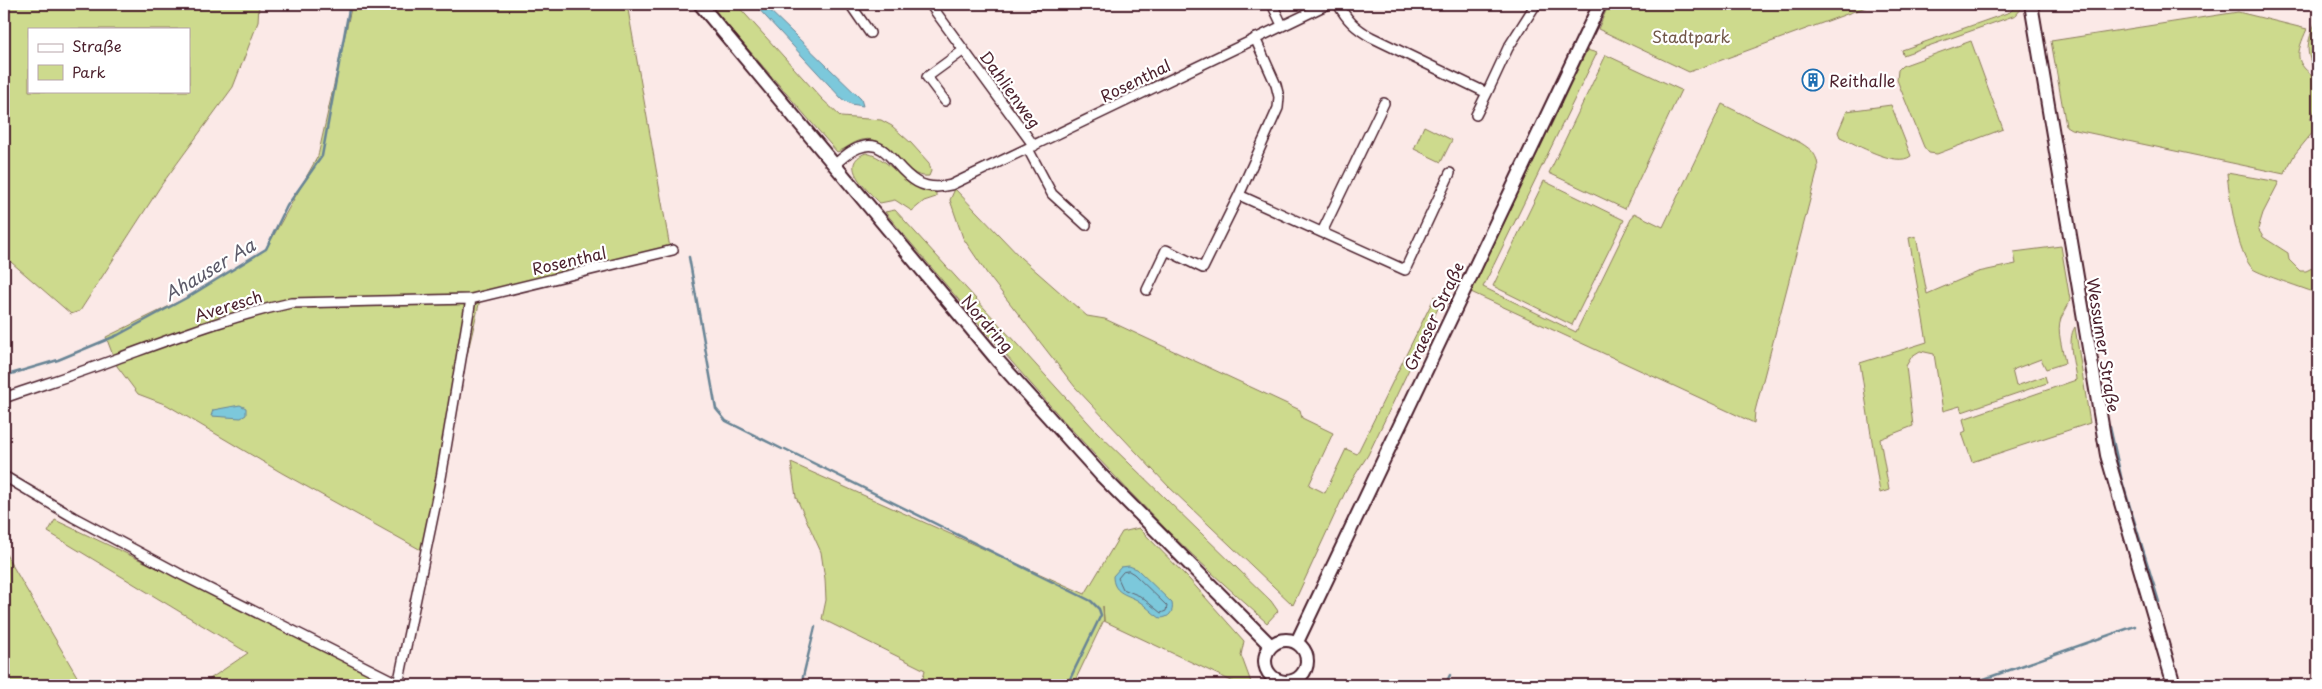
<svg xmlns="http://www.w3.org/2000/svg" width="2322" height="689" viewBox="0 0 2322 689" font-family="'Playpen Sans',sans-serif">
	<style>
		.green { fill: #cdda8d; stroke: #8c7c5c; fill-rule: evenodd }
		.water { fill: #7cc8db; stroke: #688495 }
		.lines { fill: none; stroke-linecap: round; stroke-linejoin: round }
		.shore { stroke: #5e6371; stroke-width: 1 }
		.stream { stroke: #688495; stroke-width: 2.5 }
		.street-casing { stroke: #4a1f2b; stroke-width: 12 }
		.secondary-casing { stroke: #4a1f2b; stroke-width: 16 }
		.street { stroke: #fff; stroke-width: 9 }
		.secondary { stroke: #fff; stroke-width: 12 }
		.labels { text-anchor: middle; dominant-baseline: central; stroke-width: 4.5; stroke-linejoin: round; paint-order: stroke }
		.park-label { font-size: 16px; fill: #715748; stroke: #fff }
		.street-label { font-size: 16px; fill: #4a1f2b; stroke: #fff }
		.poi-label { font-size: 16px; fill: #4a1f2b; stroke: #fff; text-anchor: start }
		.water-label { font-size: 18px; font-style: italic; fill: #5c5a69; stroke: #fff }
	</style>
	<rect width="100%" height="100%" fill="#fbe9e7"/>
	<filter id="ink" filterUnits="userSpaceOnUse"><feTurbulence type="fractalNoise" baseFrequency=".02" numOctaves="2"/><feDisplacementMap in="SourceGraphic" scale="10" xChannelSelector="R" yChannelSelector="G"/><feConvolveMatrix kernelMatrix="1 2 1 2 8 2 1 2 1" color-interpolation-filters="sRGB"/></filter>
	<g filter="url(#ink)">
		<path class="green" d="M 4,4 L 259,4 L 258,22 L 233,87 L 162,184 L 80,311 L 71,314 L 4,256 ZM 29,29 L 189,29 L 189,91 L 29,91 Z
			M 352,4 L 627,4 L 670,248 L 480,300 L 421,550 L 282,473 L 167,405 L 138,394 L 117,366 L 106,337 L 188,297 L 266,249 L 318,156 Z
			M 709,4 L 736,4 L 822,99 L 841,117 L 881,120 L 892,126 L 911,143 L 929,163 L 931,171 L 929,176 C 902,180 892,133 862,140 C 853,142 846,149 837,152 Z
			M 1609,4 L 1874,4 L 1689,72 L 1598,29 Z
			M 2018,4 L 2022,4 L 2022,8 L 2016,15 L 1903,55 L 1902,50 L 2010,12 Z
			M 2238,12 L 2307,29 C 2296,54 2293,63 2318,79 L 2318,104 L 2310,119 L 2318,126 L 2295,154 L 2284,174 L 2071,129 L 2066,126 L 2051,41 Z
			M 2318,17 L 2318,74 C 2302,52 2308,39 2318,17 Z
			M 1971,41 L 2003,129 L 1937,154 L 1929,153 L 1924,147 L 1897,80 L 1898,70 L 1902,66 Z
			M 1587,50 L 1597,53 L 1483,287 L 1576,332 L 1634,213 L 1663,227 L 1722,104 L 1801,143 C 1812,150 1818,155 1818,169 L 1755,411 L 1754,423 L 1471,292 Z
			M 1606,55 L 1681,90 L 1625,209 L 1549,173 Z
			M 1891,105 L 1911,156 C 1896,168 1856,144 1840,137 L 1838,132 L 1847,111 Z
			M 1424,126 L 1452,140 L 1441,162 L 1414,149 Z
			M 866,153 C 896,160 903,192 936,191 L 936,197 L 924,201 L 912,211 L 895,200 L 880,203 C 867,190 837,164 866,153 Z
			M 2227,173 L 2279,182 L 2263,213 L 2258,229 L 2263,237 L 2288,253 L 2289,260 L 2300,271 L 2306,271 L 2318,265 L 2318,294 C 2307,289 2259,274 2253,269 C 2237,254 2229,194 2227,173 Z
			M 1544,181 L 1624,220 L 1572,325 L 1493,286 Z
			M 955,189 L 1021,258 L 1087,316 L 1105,319 L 1300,410 L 1302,418 L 1333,433 L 1309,485 L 1325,493 L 1346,449 L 1357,454 L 1435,296 L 1442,300 L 1368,455 L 1348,486 L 1293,605 L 1169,487 L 1075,387 L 988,275 L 963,238 L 950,200 Z
			M 895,210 L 1096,431 L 1271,601 L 1278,611 L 1267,623 C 1234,593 1200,563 1168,531 C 1067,430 976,321 885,212 Z
			M 1916,236 L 1927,294 L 1978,272 L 2016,264 L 2014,252 L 2061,246 L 2070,300 C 2068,307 2064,312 2061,318 C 2056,331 2063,349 2065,363 L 2046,369 L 2041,359 L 2012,370 L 2016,386 L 2045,376 L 2047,383 L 1962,412 L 1960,406 L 1943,411 L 1934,354 L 1920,351 L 1912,356 L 1906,366 L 1913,426 L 1880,439 L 1889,490 L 1880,493 L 1860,363 L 1927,342 L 1909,238 Z
			M 2075,327 L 2090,423 L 1972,462 L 1962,433 L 1966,431 L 1963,419 L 2076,380 C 2075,366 2066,340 2075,327 Z
			M 791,463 L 1085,594 L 1122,532 L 1139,528 L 1189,579 L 1244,641 L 1241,655 L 1252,685 L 1240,685 L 1104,621 L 1103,606 L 1104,620 L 1073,685 L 921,685 L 925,670 L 822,619 L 826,600 L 825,579 L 821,552 L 796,497 Z
			M 55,520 L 402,683 L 405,685 L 201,685 L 248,653 L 48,532 Z
			M 4,551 L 82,685 L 4,685 Z"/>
		<path class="water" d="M 754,4 L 763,4 L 861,99 L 863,106 L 851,104 L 842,99 Z
			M 240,405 L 246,408 L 246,415 L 241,418 L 211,416 L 213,410 Z
			M 1129,566 L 1137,569 L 1172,603 C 1174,612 1169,618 1160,618 C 1152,613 1145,605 1137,600 C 1126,594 1113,593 1113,576 L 1121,567 Z"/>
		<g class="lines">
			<path class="shore" d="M 1129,571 L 1134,574 L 1167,606 L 1166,611 L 1161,613 L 1140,596 L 1123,589 L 1118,578 L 1123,572 Z"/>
			<path class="stream" d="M 689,257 L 716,409 L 726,421 L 782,449
				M 4,376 L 58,360 L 118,335 L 188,297 L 266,249 L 287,206 L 322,156 L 350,4
				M 2110,427 L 2122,481 L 2159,602
				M 785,449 L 1091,601 L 1099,609 L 1101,615 L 1067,685
				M 801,685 L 815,627
				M 1445,685 L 1450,675
				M 1967,685 L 2135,626"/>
			<g class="street-casing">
				<path id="street" d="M 850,4 L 870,33
					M 930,4 L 1034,146
					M 1036,4 L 1040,4
					M 1272,4 L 1282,25
					M 1338,4 C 1347,20 1355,28 1371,37 L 1487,93 L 1508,48 L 1536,4
					M 1255,38 L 1276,85 L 1279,97 L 1278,108 L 1239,195 L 1405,270 L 1450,173
					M 945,101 L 927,77 L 964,50
					M 1476,115 L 1487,93
					M 1028,149 L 1052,194 L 1086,225
					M 835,164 C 844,157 853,148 865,146 C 897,140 899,198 951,185 L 1328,4
					M 1322,232 L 1384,103
					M 1147,290 L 1166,250 L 1203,268 L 1239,195
					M 4,398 C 41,385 79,373 116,359 C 174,338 231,316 291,303 L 471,299 L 673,250
					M 4,476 L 73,517 L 178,573 L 401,685
					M 398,685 L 441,478 L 471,299"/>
			</g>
			<g class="secondary-casing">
				<path id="secondary" d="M 700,4 L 999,362 L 1101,475 L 1271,646
					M 2031,4 L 2107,455 L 2174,685
					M1265 661a21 21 0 1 1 42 0a21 21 0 1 1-42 0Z
					M 1297,642 L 1600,4"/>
			</g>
			<use href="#street" class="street"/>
			<use href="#secondary" class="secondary"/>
		</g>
	</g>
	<defs>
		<g id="building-ring" transform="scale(1.125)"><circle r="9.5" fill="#fff" stroke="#1f6fb2" stroke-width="1.5"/><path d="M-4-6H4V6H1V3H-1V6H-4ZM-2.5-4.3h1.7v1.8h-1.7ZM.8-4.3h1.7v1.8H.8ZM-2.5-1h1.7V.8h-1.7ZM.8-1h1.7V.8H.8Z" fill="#1f6fb2"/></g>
	</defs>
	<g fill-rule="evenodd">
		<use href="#building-ring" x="1813" y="80"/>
	</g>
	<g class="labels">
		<g class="park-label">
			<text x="1691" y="36">Stadtpark</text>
		</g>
		<g class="street-label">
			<text transform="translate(1135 80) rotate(-26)">Rosenthal</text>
			<text transform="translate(1011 89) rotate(54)">Dahlienweg</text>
			<text transform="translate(569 260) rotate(-13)">Rosenthal</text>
			<text transform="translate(228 305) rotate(-17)">Averesch</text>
			<text transform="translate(1433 316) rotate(-65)">Graeser Straße</text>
			<text transform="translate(988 323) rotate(49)">Nordring</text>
			<text transform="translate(2104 345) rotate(81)">Wessumer Straße</text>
		</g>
		<g class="poi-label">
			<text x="1829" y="80">Reithalle</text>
		</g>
		<g class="water-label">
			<text transform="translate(209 269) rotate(-31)">Ahauser Aa</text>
		</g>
	</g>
	<rect width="2322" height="689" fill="none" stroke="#fff" stroke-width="20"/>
	<rect x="10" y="10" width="2302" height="669" fill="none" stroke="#4a1f2b" stroke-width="2" filter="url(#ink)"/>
	<rect x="28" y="28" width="162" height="65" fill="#ffffff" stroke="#b7a5aa"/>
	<rect x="38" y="44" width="25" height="8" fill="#ffffff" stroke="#b7a5aa"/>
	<text x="72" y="52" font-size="15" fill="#4a1f2b">Straße</text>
	<rect x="38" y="65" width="25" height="15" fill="#cdda8d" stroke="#b7a5aa"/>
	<text x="72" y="78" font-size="15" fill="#4a1f2b">Park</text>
</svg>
